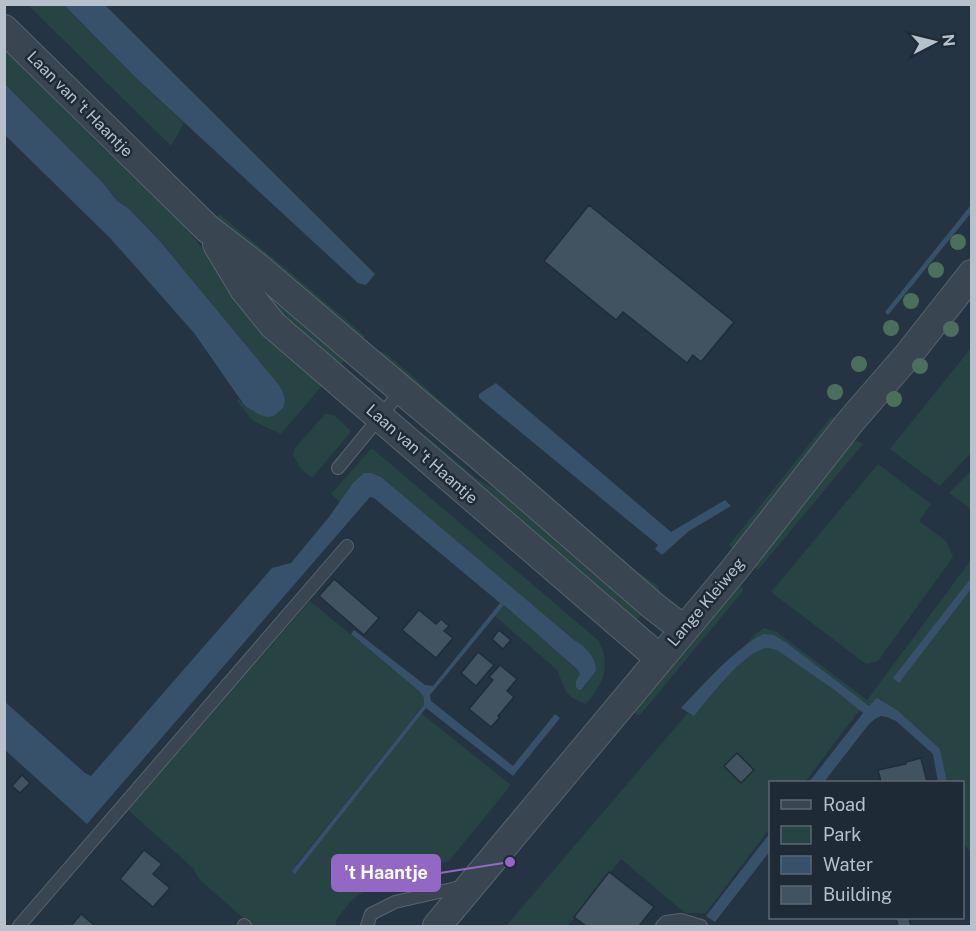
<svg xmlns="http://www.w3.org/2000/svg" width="976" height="931" viewBox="0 0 976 931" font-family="'Public Sans',sans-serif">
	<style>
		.green { fill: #274343 }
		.water { fill: #38516a }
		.building { fill: #415361; stroke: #202d39; stroke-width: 1.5 }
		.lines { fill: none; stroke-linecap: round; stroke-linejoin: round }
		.service-casing { stroke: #57646f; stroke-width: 14 }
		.tertiary-casing { stroke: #57646f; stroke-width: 30 }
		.service { stroke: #394652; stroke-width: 12 }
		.tertiary { stroke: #394652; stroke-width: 28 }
		.tree { fill: #4c6e5d }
		.labels { text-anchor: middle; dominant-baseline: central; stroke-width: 5; stroke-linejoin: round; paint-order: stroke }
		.street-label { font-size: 16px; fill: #b6c1cc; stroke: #1e2b37 }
		.leader { fill: none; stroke: #9368c4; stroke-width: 2 }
		.callout-dot { fill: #9368c4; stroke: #1e2b37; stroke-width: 2 }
		.callout { fill: #9368c4; stroke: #9368c4; stroke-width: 2 }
		.callout-label { font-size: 18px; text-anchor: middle; font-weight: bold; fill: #fff }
	</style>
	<rect width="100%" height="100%" fill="#253442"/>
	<path class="green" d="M 28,5 L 64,5 L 135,77 L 184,123 L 171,146 Z
		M 4,49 L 108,153 L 110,152 L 173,212 L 196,240 L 233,291 L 326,381 L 281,434 L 253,421 L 237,401 L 239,399 L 245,406 L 273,416 L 283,408 L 279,385 L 159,240 L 128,208 L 117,201 L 104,184 L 5,84 Z
		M 219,214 L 290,272 L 365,336 L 358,343 L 216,217 Z
		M 224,245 L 347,357 L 337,369 L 284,323 Z
		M 971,348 L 971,453 L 940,486 L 890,449 Z
		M 379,352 L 382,352 L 388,355 L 638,572 L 658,586 L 660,592 L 659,593 Z
		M 325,414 L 334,415 L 350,430 L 350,433 L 312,478 L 301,469 L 293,455 L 295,448 Z
		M 831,417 L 835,417 L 838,420 L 733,549 L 729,545 Z
		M 414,429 L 429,438 L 477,479 L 506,495 L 643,613 L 634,623 Z
		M 857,441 L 863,444 L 758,570 L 749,564 L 849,442 Z
		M 371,449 L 374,450 L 598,640 C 608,657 608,672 597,689 C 593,695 591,699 585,704 L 572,698 L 566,692 L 557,670 L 495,616 L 504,605 L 578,670 L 580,674 L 576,681 L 583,689 L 596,671 L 580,644 L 353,483 L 340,502 L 331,494 L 368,452 Z
		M 878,464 L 931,504 L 919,521 L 946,541 L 953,557 L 878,661 L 866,664 L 771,592 Z
		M 971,471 L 971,509 L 949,493 Z
		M 971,560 L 971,853 L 963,842 L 962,782 L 947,782 L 940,749 L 886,704 L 877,699 L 870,706 L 865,703 L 805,782 L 770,782 L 770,828 L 706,913 L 685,913 L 621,859 L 568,926 L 506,926 L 755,634 L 764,628 L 777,632 L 867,700 Z
		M 735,582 L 743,588 L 743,591 L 641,714 L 637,715 L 630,710 Z
		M 310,601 L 420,692 L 424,698 L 424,705 L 295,866 L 299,869 L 421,713 L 511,785 L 449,861 L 374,884 L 352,900 L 338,917 L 335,926 L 252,926 L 199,879 L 193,868 L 128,810 Z"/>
	<path class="water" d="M 64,5 L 105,5 L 375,274 L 366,285 L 358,283 L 135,77 Z
		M 5,84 L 104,184 L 117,201 L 128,208 L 159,240 L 279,385 C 283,392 287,400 283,408 L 274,416 L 268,417 L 260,415 L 245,406 L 194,333 L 143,275 L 110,238 L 5,135 Z
		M 971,205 L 971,213 L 888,315 L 885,312 Z
		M 496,383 L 671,532 L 725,500 L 731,506 L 689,531 L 662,555 L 655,549 L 658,545 L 479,398 L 479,394 Z
		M 364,473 L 371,473 L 381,477 L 574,640 C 586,647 596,657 596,671 L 582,689 L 579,690 L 576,687 L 576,681 L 580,674 L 578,670 L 504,605 L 430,695 L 431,701 L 513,766 L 555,714 L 560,718 L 513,776 L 426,708 L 295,874 L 292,871 L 424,705 L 424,698 L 420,692 L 351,634 L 354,630 L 425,685 L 433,686 L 500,603 L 374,498 L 370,497 L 87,824 L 5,750 L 5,702 L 85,773 L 91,776 L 272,568 L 291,563 L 329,517 L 353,483 Z
		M 971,578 L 971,589 L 899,683 L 893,678 Z
		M 763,634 L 774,635 L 788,644 L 869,706 L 877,698 L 897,710 L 940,749 L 947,782 L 938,782 L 933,754 L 896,721 L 887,717 L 881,716 L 875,719 L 869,724 L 824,782 L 809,782 L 863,713 L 836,691 L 777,650 C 774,649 771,648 767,648 C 746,649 708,699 694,716 L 681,708 C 706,682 731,652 763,634 Z
		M 770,833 L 770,851 L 715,922 L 706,916 Z"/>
	<path class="building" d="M 589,205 L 734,322 L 701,362 L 693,355 L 687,363 L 623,312 L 616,320 L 544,261 Z
		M 334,579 L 379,618 L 364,635 L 319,596 Z
		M 419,610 L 436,624 L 441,619 L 449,626 L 444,631 L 453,638 L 436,658 L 402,630 Z
		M 499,630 L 511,640 L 503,649 L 492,639 Z
		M 478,652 L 494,665 L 476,686 L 461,673 Z
		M 500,665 L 517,679 L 507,691 L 514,697 L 498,716 L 500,717 L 491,727 L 469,709 L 493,680 L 489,677 Z
		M 737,753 L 754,770 L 741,783 L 724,766 Z
		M 921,758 L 927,782 L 881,782 L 878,770 L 906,764 L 906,762 Z
		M 22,775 L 30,783 L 20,793 L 12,786 Z
		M 144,850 L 162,864 L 153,874 L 170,888 L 153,907 L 120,879 Z
		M 609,872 L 654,907 L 639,926 L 586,926 L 574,917 Z
		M 81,914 L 95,926 L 71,926 Z
		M 896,918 L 909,918 L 911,926 L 898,926 Z"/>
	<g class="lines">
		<g class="service-casing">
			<path id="service" d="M 338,468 L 402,390
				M 244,925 L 245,926
				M 19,926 L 347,546
				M 367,926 L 371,914 L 395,902 L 465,886
				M 662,926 L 666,922 L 681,920 L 701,926"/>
		</g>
		<g class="tertiary-casing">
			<path id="tertiary" d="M 4,29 L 208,229 L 256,266 L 365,359 L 513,484 L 652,605 L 683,629
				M 217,244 L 244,289 L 273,325 L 659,658
				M 437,926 L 734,570 L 851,421 L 909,354 L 972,274"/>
		</g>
		<use href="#service" class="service"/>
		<use href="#tertiary" class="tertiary"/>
	</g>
	<g class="tree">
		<circle cx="958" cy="242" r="8"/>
		<circle cx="936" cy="270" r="8"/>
		<circle cx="911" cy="301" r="8"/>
		<circle cx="891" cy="328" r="8"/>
		<circle cx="951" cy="329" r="8"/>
		<circle cx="859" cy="364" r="8"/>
		<circle cx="920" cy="366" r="8"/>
		<circle cx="835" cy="392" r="8"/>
		<circle cx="894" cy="399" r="8"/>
	</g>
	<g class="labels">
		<g class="street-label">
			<text transform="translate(80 104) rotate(45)">Laan van 't Haantje</text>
			<text transform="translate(422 454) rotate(41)">Laan van 't Haantje</text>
			<text transform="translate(706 602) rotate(-50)">Lange Kleiweg</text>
		</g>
	</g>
	<path class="leader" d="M510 862L440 873"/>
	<circle class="callout-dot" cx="510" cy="862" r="6"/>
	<rect class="callout" x="332" y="855" width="108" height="36" rx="6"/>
	<g class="callout-label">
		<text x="386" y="879">'t Haantje</text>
	</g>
	<rect width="976" height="931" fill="none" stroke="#b6c1cc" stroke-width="12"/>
	<rect x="769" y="781" width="195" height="138" fill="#1e2b37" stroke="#5b6773" stroke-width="1.5"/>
	<rect x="781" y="800" width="30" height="9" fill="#394652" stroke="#5b6773" stroke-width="1.5"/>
	<text x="823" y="811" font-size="18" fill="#b6c1cc">Road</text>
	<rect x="781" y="826" width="30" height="18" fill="#274343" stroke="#5b6773" stroke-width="1.5"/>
	<text x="823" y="841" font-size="18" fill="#b6c1cc">Park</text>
	<rect x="781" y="856" width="30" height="18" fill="#38516a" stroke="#5b6773" stroke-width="1.5"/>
	<text x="823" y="871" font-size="18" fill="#b6c1cc">Water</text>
	<rect x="781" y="886" width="30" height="18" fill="#415361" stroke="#5b6773" stroke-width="1.5"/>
	<text x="823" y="901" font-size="18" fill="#b6c1cc">Building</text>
	<g transform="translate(934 42) rotate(83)" stroke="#1e2b37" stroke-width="4.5" paint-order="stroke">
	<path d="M0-4.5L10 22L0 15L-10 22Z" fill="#b6c1cc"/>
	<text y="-9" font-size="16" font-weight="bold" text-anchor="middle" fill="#b6c1cc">N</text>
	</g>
</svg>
